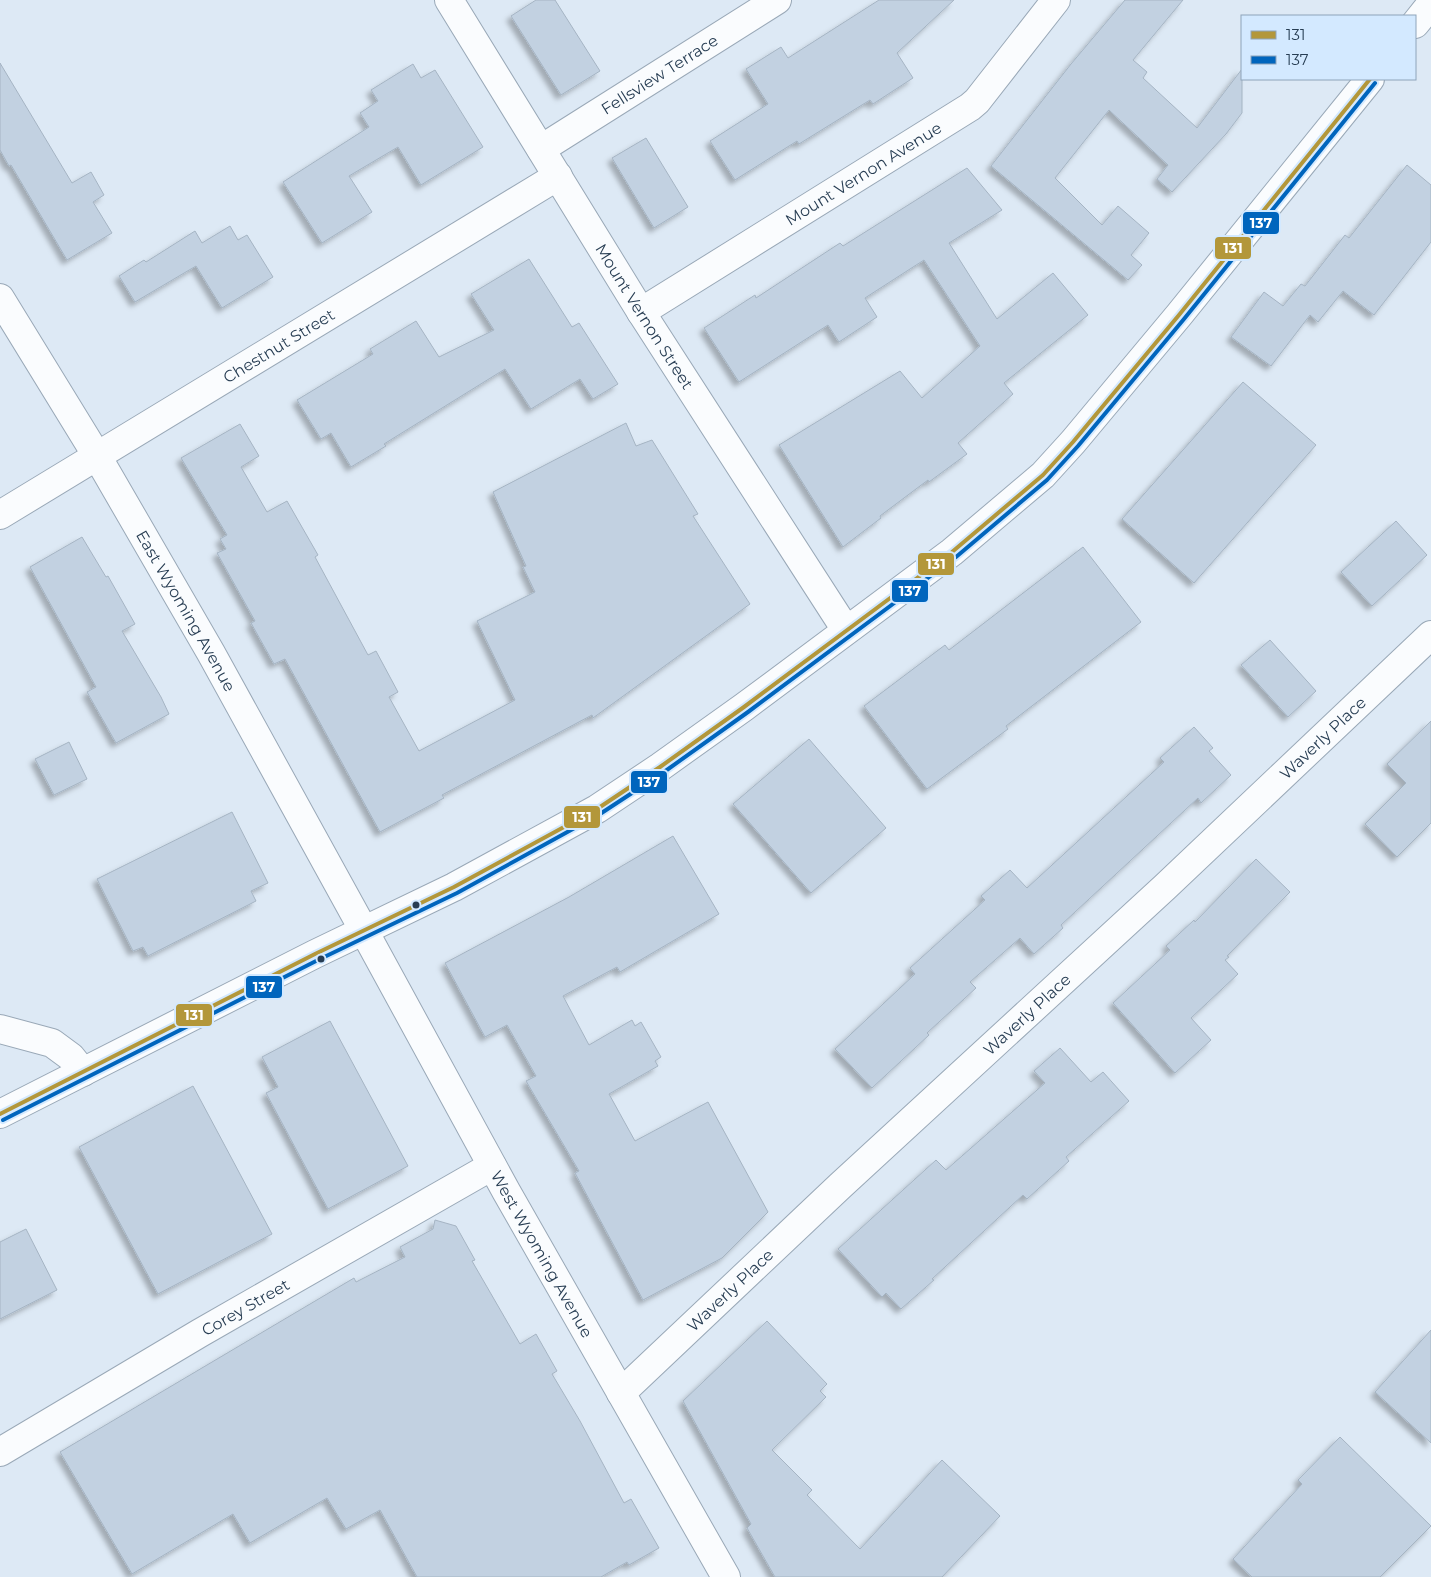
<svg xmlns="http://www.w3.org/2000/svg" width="1431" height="1577" viewBox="0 0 1431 1577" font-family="Montserrat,sans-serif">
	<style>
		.building { fill: #c2d1e1; stroke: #a5b4c3; filter: url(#shadow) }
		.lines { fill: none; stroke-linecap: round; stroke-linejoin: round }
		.minor-casing { stroke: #99a8b7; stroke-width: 30 }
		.secondary-casing { stroke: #99a8b7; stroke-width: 30 }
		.primary-casing { stroke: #99a8b7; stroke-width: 30 }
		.minor { stroke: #fafcfe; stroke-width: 28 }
		.secondary { stroke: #fafcfe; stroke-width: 28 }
		.primary { stroke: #fafcfe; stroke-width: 28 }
		.bus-1-casing { stroke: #d3e9ff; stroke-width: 8 }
		.bus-2-casing { stroke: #d3e9ff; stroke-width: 8 }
		.bus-1 { stroke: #b3973a; stroke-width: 4 }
		.bus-2 { stroke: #0065bd; stroke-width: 4 }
		.bus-dot { fill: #273d53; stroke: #d3e9ff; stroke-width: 2 }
		.labels { text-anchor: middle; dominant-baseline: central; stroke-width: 5; stroke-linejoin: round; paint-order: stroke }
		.street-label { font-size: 16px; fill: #273d53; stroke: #d3e9ff }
		.line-badge { stroke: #d3e9ff; stroke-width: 2 }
		.badge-label { font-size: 14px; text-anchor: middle; font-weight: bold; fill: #fff }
	</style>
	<defs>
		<filter id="shadow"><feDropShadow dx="-4.5" dy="4.5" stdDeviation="2.5" flood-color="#0004"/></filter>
	</defs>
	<rect width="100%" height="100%" fill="#dde9f5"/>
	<path class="building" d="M 536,0 L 555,0 L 600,71 L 561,95 L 511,16 Z
		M 879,0 L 954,0 L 897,53 L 913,78 L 873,104 L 870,100 L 799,144 L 797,141 L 735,180 L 710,141 L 768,104 L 746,69 L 781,47 L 788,58 Z
		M 1125,0 L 1183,0 L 1133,60 L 1147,72 L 1143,78 L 1197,128 L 1242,69 L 1242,113 L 1226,134 L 1172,192 L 1157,179 L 1168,165 L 1109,110 L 1055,178 L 1102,225 L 1118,206 L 1149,233 L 1131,255 L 1142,265 L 1128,280 L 991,166 L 1071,64 Z
		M 0,63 L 72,183 L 91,172 L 104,195 L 93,202 L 112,233 L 67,260 L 11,165 L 9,166 L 0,150 Z
		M 413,64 L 421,78 L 435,70 L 483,147 L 421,185 L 398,147 L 349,176 L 372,212 L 322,243 L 283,182 L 369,127 L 360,113 L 378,101 L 371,90 Z
		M 646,138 L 688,207 L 654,228 L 612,158 Z
		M 1407,165 L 1431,185 L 1431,242 L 1374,315 L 1343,291 L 1318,322 L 1310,315 L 1271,366 L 1231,337 L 1264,292 L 1283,306 L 1301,284 L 1305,286 L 1345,235 L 1349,238 Z
		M 967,168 L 1002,210 L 949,243 L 997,319 L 1053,273 L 1088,315 L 1004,383 L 1013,394 L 958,443 L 967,454 L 929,482 L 928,480 L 880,516 L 881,518 L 843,547 L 779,445 L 900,371 L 922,398 L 980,346 L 924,260 L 865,298 L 877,317 L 839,342 L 828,325 L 739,382 L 704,328 L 755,295 L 756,298 L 840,243 L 843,246 Z
		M 230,226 L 238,240 L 247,235 L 273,277 L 222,308 L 196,266 L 135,302 L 119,276 L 144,260 L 146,262 L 195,231 L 202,243 Z
		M 529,259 L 572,327 L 579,323 L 618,384 L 593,399 L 580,379 L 531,409 L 505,369 L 384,444 L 386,446 L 351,467 L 331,433 L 321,439 L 297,400 L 373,354 L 370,349 L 416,321 L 439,357 L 494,330 L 471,294 Z
		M 1243,382 L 1316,445 L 1194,583 L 1122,519 Z
		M 626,423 L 636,446 L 652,440 L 698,514 L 693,516 L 750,604 L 593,718 L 592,715 L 442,795 L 444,798 L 380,832 L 285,659 L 274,664 L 251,623 L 255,621 L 217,553 L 226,549 L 220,539 L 227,535 L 181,458 L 240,424 L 259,456 L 241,467 L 267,512 L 287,501 L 318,555 L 315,557 L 368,655 L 376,651 L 398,692 L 389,697 L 419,751 L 515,700 L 477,621 L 535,592 L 523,567 L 526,566 L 493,492 Z
		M 1396,521 L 1427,555 L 1372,606 L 1341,572 Z
		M 82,537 L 106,577 L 108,576 L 135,624 L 122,631 L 161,697 L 169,714 L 116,743 L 87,692 L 96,687 L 30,567 Z
		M 1083,547 L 1141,622 L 1006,726 L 1008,729 L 927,789 L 864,706 L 945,645 L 949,650 Z
		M 1270,640 L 1316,691 L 1288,717 L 1241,665 Z
		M 1431,721 L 1431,823 L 1397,857 L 1365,824 L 1406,783 L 1387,764 Z
		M 1194,727 L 1213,748 L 1209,751 L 1231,775 L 1201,803 L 1198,798 L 1061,925 L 1063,928 L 1034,954 L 1020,938 L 970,982 L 976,988 L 927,1033 L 929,1035 L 872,1088 L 835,1049 L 915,974 L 910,968 L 985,900 L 981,896 L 1010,870 L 1027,888 L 1164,762 L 1160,758 Z
		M 809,739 L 886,828 L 811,893 L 733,804 Z
		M 69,742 L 87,779 L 54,795 L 35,759 Z
		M 232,812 L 268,883 L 251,891 L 256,901 L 148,956 L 143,947 L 133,951 L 97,879 Z
		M 673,836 L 719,914 L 620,972 L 617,967 L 563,996 L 589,1045 L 632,1020 L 635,1026 L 641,1022 L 661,1057 L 655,1061 L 658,1066 L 609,1094 L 635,1141 L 708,1102 L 768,1212 L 722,1258 L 643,1300 L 575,1173 L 579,1171 L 526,1081 L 536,1076 L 507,1025 L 485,1037 L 445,963 L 569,897 Z
		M 1256,859 L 1290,892 L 1227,956 L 1229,957 L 1225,960 L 1238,974 L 1191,1018 L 1211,1040 L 1175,1073 L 1113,1003 L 1170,950 L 1166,946 L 1194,920 L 1195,922 Z
		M 330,1021 L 408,1166 L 328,1209 L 266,1093 L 278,1087 L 262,1057 Z
		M 1060,1048 L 1091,1082 L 1103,1072 L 1129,1101 L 1066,1157 L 1069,1161 L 1027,1199 L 1023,1195 L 932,1279 L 934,1280 L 901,1309 L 886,1293 L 882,1297 L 838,1249 L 936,1160 L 946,1170 L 1045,1083 L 1034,1071 Z
		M 193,1086 L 272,1234 L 158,1294 L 79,1147 Z
		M 435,1220 L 456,1226 L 475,1260 L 472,1261 L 520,1344 L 536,1334 L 557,1371 L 552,1374 L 580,1421 L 624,1503 L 631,1499 L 659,1548 L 629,1565 L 627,1562 L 601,1577 L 417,1577 L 380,1510 L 346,1529 L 327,1498 L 250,1543 L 233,1514 L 132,1574 L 60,1452 L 354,1278 L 356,1282 L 405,1257 L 400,1247 L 433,1229 Z
		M 26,1229 L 57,1290 L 0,1319 L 0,1242 Z
		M 767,1321 L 827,1384 L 820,1391 L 826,1397 L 772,1450 L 812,1490 L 807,1495 L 860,1549 L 942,1460 L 1000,1516 L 942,1577 L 775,1577 L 747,1528 L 751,1524 L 683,1401 Z
		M 1431,1330 L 1431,1443 L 1375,1392 Z
		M 1340,1437 L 1431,1526 L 1380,1577 L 1252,1577 L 1233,1559 L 1302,1484 L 1298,1480 Z"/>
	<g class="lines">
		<g class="minor-casing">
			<g id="minor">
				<path id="s1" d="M 449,0 L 641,312 L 846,630"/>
				<path id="s2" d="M 541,149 L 777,0"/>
				<path id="s3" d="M 0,298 L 97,456 L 211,653 L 363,929"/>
				<path id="s4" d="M 641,312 L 970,107 L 977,101 L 1056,0"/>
				<path id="s5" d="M 0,515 L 558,176"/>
				<path d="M 0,1029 L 52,1043 L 71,1057 L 83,1072"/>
				<path id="s6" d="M 621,1393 L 840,1186 L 1165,887 L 1431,635"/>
				<path id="s7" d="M 0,1452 L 200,1333 L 492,1166"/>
			</g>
		</g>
		<g class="secondary-casing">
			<g id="secondary">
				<path id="s8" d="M 363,929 L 506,1191 L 726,1577"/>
			</g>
		</g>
		<g class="primary-casing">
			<path id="primary" d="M 1415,24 L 1431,4
				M 0,1114 L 315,954 L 454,887 L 597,809 L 660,767 L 744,707 L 952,552 L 1043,475 L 1073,442 L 1179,315 L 1370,79"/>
		</g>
		<use href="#minor" class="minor"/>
		<use href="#secondary" class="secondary"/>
		<use href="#primary" class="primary"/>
		<g class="bus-1-casing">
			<path id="bus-1" d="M 0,1114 L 315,954 L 454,887 L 597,809 L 660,767 L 744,707 L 952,552 L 1043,475 L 1073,442 L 1179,315 L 1370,79"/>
		</g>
		<g class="bus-2-casing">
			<path id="bus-2" d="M 3,1120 L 318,960 L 457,893 L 600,814 L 664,772 L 748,712 L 956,557 L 1047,480 L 1078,446 L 1184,319 L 1375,83"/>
		</g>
		<use href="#bus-1" class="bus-1"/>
		<use href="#bus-2" class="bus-2"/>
	</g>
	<g class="bus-dot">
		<circle cx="416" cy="905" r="4.5"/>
		<circle cx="321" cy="959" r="4.5"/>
	</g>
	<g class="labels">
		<g class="street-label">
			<text stroke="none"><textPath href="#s2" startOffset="140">Fellsview Terrace</textPath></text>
			<text stroke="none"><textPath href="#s4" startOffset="262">Mount Vernon Avenue</textPath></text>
			<text stroke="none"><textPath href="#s1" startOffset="372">Mount Vernon Street</textPath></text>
			<text stroke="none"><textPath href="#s5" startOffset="326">Chestnut Street</textPath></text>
			<text stroke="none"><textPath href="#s3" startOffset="364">East Wyoming Avenue</textPath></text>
			<text stroke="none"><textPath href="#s6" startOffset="960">Waverly Place</textPath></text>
			<text stroke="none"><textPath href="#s6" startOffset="555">Waverly Place</textPath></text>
			<text stroke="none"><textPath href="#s8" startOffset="371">West Wyoming Avenue</textPath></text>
			<text stroke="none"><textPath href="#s6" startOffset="150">Waverly Place</textPath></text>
			<text stroke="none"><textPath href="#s7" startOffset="285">Corey Street</textPath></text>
		</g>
	</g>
	<g class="line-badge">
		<rect x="1242" y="211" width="38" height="24" rx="5" fill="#0065bd"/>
		<rect x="1214" y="236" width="38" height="24" rx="5" fill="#b3973a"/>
		<rect x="917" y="552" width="38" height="24" rx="5" fill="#b3973a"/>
		<rect x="891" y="579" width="38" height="24" rx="5" fill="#0065bd"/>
		<rect x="630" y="770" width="38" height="24" rx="5" fill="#0065bd"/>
		<rect x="563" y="805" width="38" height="24" rx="5" fill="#b3973a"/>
		<rect x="245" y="975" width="38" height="24" rx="5" fill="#0065bd"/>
		<rect x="175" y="1003" width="38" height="24" rx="5" fill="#b3973a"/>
	</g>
	<g class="badge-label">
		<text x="1261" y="228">137</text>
		<text x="1233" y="253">131</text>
		<text x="936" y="569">131</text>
		<text x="910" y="596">137</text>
		<text x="649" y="787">137</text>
		<text x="582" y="822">131</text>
		<text x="264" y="992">137</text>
		<text x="194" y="1020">131</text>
	</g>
	<rect x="1241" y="15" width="175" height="65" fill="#d3e9ff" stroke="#8ea4ba"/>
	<rect x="1251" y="31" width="25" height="8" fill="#b3973a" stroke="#8ea4ba"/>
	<text x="1286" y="40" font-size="15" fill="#273d53">131</text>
	<rect x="1251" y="56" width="25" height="8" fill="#0065bd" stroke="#8ea4ba"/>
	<text x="1286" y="65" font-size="15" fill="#273d53">137</text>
</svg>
